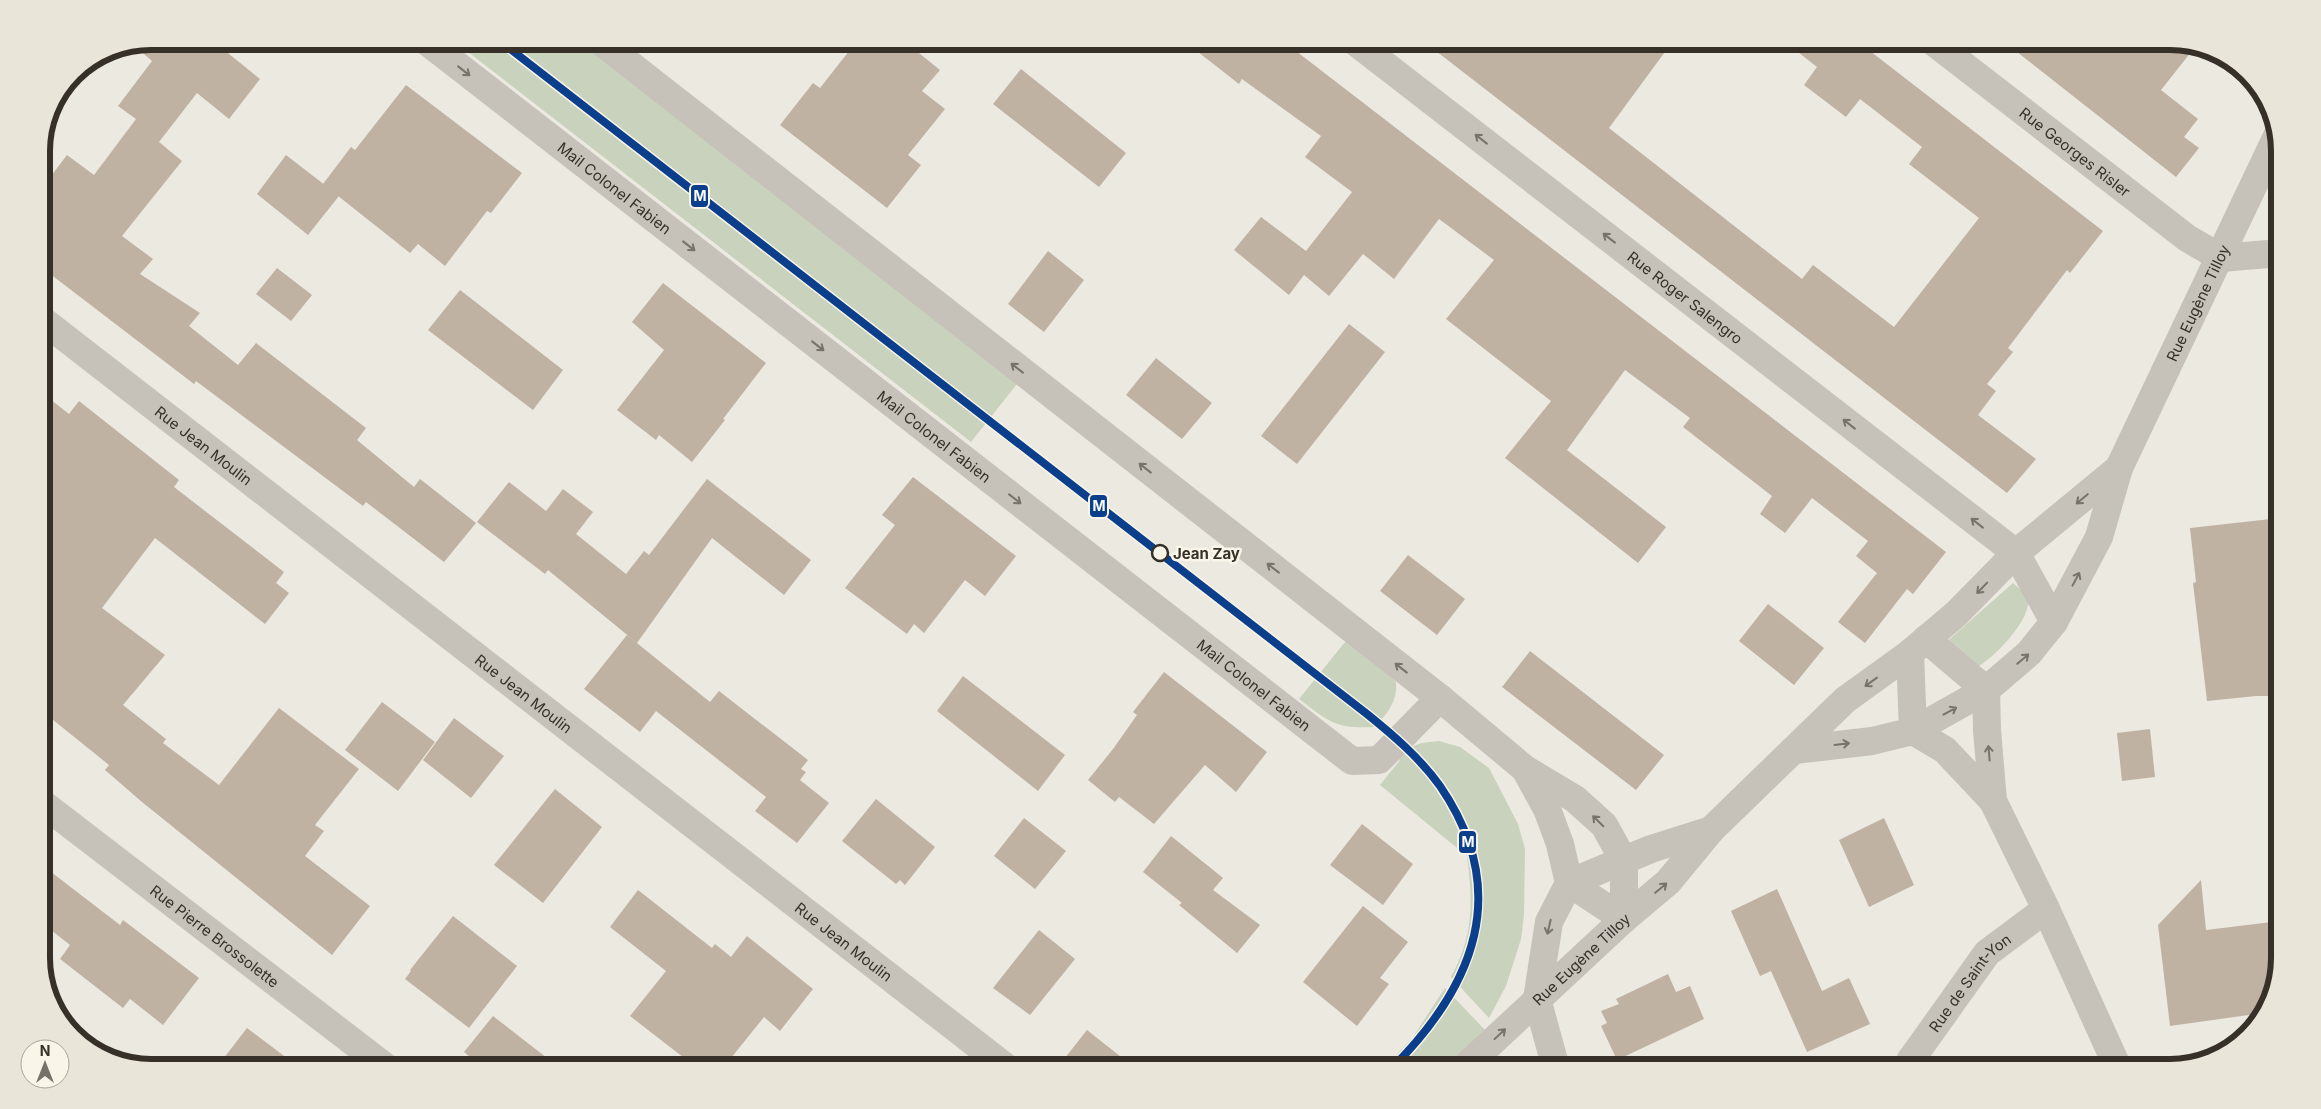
<svg xmlns="http://www.w3.org/2000/svg" width="2321" height="1109" viewBox="0 0 2321 1109" font-family="Inter,sans-serif">
	<style>
		.green { fill: #c9d2bc }
		.building { fill: #bfb2a3 }
		.lines { fill: none; stroke-linecap: round; stroke-linejoin: round }
		.street { stroke: #c6c2ba; stroke-width: 28 }
		.tram-1-casing { stroke: #f9f5e8; stroke-width: 11 }
		.tram-1 { stroke: #0b3e8b; stroke-width: 8 }
		.oneway { stroke: #77726a }
		.stop-dot { fill: #f9f5e8; stroke: #363028; stroke-width: 2.5 }
		.labels { text-anchor: middle; dominant-baseline: central; stroke-width: 5; stroke-linejoin: round; paint-order: stroke }
		.street-label { font-size: 15px; fill: #363028; stroke: #f9f5e8 }
		.stop-label { font-size: 15px; font-weight: bold; fill: #363028; stroke: #f9f5e8; text-anchor: start }
		.rim { fill: none; stroke: #363028; stroke-width: 6 }
		.line-badge { stroke: #f9f5e8; stroke-width: 2 }
		.badge-label { font-size: 14px; text-anchor: middle; font-weight: bold; fill: #fff }
	</style>
	<rect width="100%" height="100%" fill="#ece9e1"/>
	<path class="green" d="M 454,41 L 584,41 L 1021,379 L 971,442 Z
		M 2013,583 C 2020,589 2028,594 2028,604 C 2027,623 1993,659 1977,667 L 1945,643 Z
		M 1349,637 C 1359,645 1386,663 1392,672 C 1404,692 1388,716 1373,727 C 1335,729 1328,721 1299,699 Z
		M 1439,741 L 1460,747 L 1489,768 L 1518,824 L 1525,849 L 1524,915 L 1521,939 L 1506,986 L 1489,1018 L 1451,977 C 1474,935 1473,902 1467,856 L 1380,785 L 1400,760 L 1393,753 L 1422,743 Z
		M 1445,988 L 1485,1030 L 1447,1068 L 1384,1068 L 1413,1037 Z"/>
	<path class="building" d="M 151,41 L 213,41 L 260,79 L 229,119 L 197,93 L 159,142 L 182,161 L 122,236 L 153,259 L 140,274 L 200,313 L 189,326 L 238,365 L 256,343 L 366,428 L 357,440 L 414,487 L 420,479 L 476,523 L 444,562 L 366,502 L 363,506 L 196,381 L 194,384 L 41,267 L 41,189 L 67,155 L 94,175 L 136,119 L 118,106 L 152,61 L 134,45 Z
		M 857,41 L 904,41 L 940,70 L 922,91 L 945,109 L 908,155 L 921,165 L 887,208 L 780,125 L 813,83 L 820,88 Z
		M 1184,41 L 1283,41 L 1946,552 L 1913,594 L 1907,589 L 1865,643 L 1838,622 L 1877,573 L 1856,556 L 1868,541 L 1812,498 L 1785,533 L 1760,514 L 1772,496 L 1683,427 L 1690,418 L 1625,370 L 1567,450 L 1666,527 L 1638,563 L 1505,458 L 1551,401 L 1446,319 L 1494,260 L 1439,219 L 1394,279 L 1363,254 L 1329,296 L 1304,275 L 1289,295 L 1234,250 L 1261,217 L 1306,251 L 1352,192 L 1305,157 L 1321,136 L 1242,79 L 1239,84 Z
		M 1423,41 L 1673,41 L 1609,128 L 1802,279 L 1813,265 L 1894,327 L 1979,218 L 1909,164 L 1922,147 L 1860,99 L 1846,117 L 1804,85 L 1817,67 L 1784,41 L 1857,41 L 2103,231 L 2070,273 L 2067,270 L 2008,348 L 2013,352 L 1987,384 L 1996,391 L 1978,415 L 2036,459 L 2007,493 Z
		M 2003,41 L 2170,41 L 2195,47 L 2161,90 L 2198,119 L 2184,137 L 2199,148 L 2176,177 Z
		M 1021,69 L 1126,153 L 1099,187 L 993,104 Z
		M 406,85 L 522,173 L 491,213 L 487,211 L 445,266 L 418,244 L 410,253 L 323,184 L 351,147 L 355,150 Z
		M 286,155 L 339,196 L 308,235 L 257,194 Z
		M 1048,251 L 1084,280 L 1044,332 L 1008,304 Z
		M 277,268 L 312,295 L 291,321 L 256,294 Z
		M 663,283 L 766,363 L 723,419 L 725,420 L 692,462 L 659,435 L 656,440 L 617,410 L 664,350 L 632,322 Z
		M 460,290 L 563,370 L 533,410 L 428,330 Z
		M 1349,324 L 1385,352 L 1297,464 L 1261,436 Z
		M 1156,358 L 1212,403 L 1182,439 L 1126,395 Z
		M 41,392 L 69,414 L 79,401 L 179,480 L 174,487 L 284,572 L 276,583 L 289,593 L 265,624 L 155,538 L 102,608 L 165,655 L 123,705 L 166,739 L 163,743 L 219,785 L 279,708 L 359,769 L 315,825 L 324,831 L 305,856 L 370,906 L 332,955 L 142,802 L 105,770 L 109,765 L 42,711 Z
		M 913,477 L 1016,556 L 985,596 L 965,580 L 924,633 L 914,624 L 907,634 L 845,588 L 895,525 L 882,515 Z
		M 707,479 L 811,560 L 784,595 L 712,538 L 637,643 L 548,570 L 545,574 L 477,522 L 509,482 L 546,511 L 563,489 L 593,512 L 576,534 L 626,574 L 644,551 L 649,555 Z
		M 2280,518 L 2280,696 L 2256,696 L 2207,701 L 2193,583 L 2196,582 L 2190,528 Z
		M 1408,555 L 1465,599 L 1437,635 L 1380,591 Z
		M 1768,604 L 1824,648 L 1794,685 L 1739,641 Z
		M 627,635 L 710,702 L 719,691 L 808,760 L 801,769 L 806,772 L 800,780 L 829,803 L 797,843 L 755,811 L 766,797 L 656,711 L 640,732 L 584,689 Z
		M 1530,651 L 1664,755 L 1636,790 L 1502,687 Z
		M 1164,672 L 1267,752 L 1236,792 L 1205,765 L 1154,824 L 1119,797 L 1115,802 L 1088,780 L 1113,749 L 1137,715 L 1133,712 Z
		M 963,676 L 1065,755 L 1038,791 L 937,711 Z
		M 382,702 L 435,742 L 398,791 L 345,750 Z
		M 454,718 L 504,756 L 471,798 L 423,760 Z
		M 2150,729 L 2155,777 L 2122,781 L 2117,733 Z
		M 555,789 L 602,827 L 543,903 L 494,865 Z
		M 876,799 L 935,847 L 905,885 L 900,880 L 896,884 L 842,841 Z
		M 1024,818 L 1066,851 L 1035,889 L 994,856 Z
		M 1884,818 L 1914,885 L 1869,907 L 1839,840 Z
		M 1362,824 L 1413,864 L 1383,905 L 1330,865 Z
		M 1171,836 L 1223,878 L 1213,890 L 1260,925 L 1237,953 L 1179,905 L 1182,903 L 1143,872 Z
		M 42,865 L 120,925 L 123,920 L 199,978 L 163,1025 L 130,999 L 123,1008 L 60,959 L 70,945 L 42,923 Z
		M 2201,880 L 2206,930 L 2280,921 L 2280,958 L 2269,1006 L 2263,1013 L 2170,1026 L 2158,925 Z
		M 1777,889 L 1822,991 L 1849,978 L 1870,1024 L 1807,1052 L 1771,971 L 1760,976 L 1731,911 Z
		M 638,890 L 712,948 L 715,944 L 731,957 L 747,936 L 813,989 L 780,1031 L 764,1017 L 723,1068 L 697,1068 L 630,1016 L 666,971 L 610,927 Z
		M 1363,906 L 1408,942 L 1380,978 L 1389,984 L 1357,1026 L 1303,982 Z
		M 453,916 L 517,966 L 469,1028 L 405,979 L 411,971 L 410,970 Z
		M 1039,930 L 1075,959 L 1030,1015 L 993,988 Z
		M 1668,974 L 1676,992 L 1690,986 L 1704,1019 L 1617,1060 L 1601,1026 L 1607,1023 L 1601,1011 L 1619,1004 L 1616,999 Z
		M 493,1016 L 560,1068 L 483,1068 L 464,1052 Z
		M 247,1028 L 300,1068 L 216,1068 Z
		M 1087,1030 L 1135,1068 L 1057,1068 Z"/>
	<g class="lines">
		<g class="street">
			<path id="s1" d="M 426,41 L 1352,761 L 1379,760 L 1440,698"/>
			<path d="M 600,41 L 1440,698 L 1525,769 L 1575,799 L 1604,825 L 1624,861 L 1624,919"/>
			<path id="s2" d="M 1354,41 L 2016,553 L 2054,622"/>
			<path id="s3" d="M 1932,41 L 2187,238 L 2221,258 L 2280,253"/>
			<path id="s4" d="M 41,319 L 1007,1068"/>
			<path d="M 1926,639 L 1986,690"/>
			<path d="M 1910,653 L 1913,731"/>
			<path d="M 1986,690 L 1987,730 L 1993,801"/>
			<path d="M 1913,731 L 1945,750 L 1993,801 L 2046,909 L 2118,1068"/>
			<path id="s5" d="M 1794,750 L 1872,741 L 1913,731 L 1986,690 L 2029,653 L 2054,622 L 2099,537 L 2119,468 L 2277,136"/>
			<path d="M 1525,769 L 1547,809 L 1560,844 L 1569,883 L 1624,919"/>
			<path id="s6" d="M 42,803 L 387,1068"/>
			<path id="s7" d="M 1464,1068 L 1624,919 L 1668,882 L 1711,830 L 1845,700 L 1910,653 L 1956,614 L 2016,553 L 2119,468"/>
			<path d="M 1556,1068 L 1537,999 L 1549,922 L 1569,883 L 1651,849 L 1711,830"/>
			<path id="s8" d="M 1911,1068 L 1910,1061 L 1987,953 L 2046,909"/>
		</g>
		<g class="tram-1-casing">
			<path id="tram-1" d="M 500,41 L 1367,714 C 1393,735 1420,758 1440,786 C 1512,891 1475,985 1392,1068"/>
		</g>
		<use href="#tram-1" class="tram-1"/>
	</g>
	<defs><path id="oneway-shaft" d="M-6 0H5M1.5-3L5.5 0L1.5 3" fill="none" stroke-width="1.6" stroke-linecap="round" stroke-linejoin="round" transform="scale(1.25)"/></defs>
	<g class="oneway">
		<use href="#oneway-shaft" transform="translate(464 71) rotate(38)"/>
		<use href="#oneway-shaft" transform="translate(1481 139) rotate(-142)"/>
		<use href="#oneway-shaft" transform="translate(1609 238) rotate(-142)"/>
		<use href="#oneway-shaft" transform="translate(689 246) rotate(38)"/>
		<use href="#oneway-shaft" transform="translate(818 346) rotate(38)"/>
		<use href="#oneway-shaft" transform="translate(1017 368) rotate(-142)"/>
		<use href="#oneway-shaft" transform="translate(1849 424) rotate(-142)"/>
		<use href="#oneway-shaft" transform="translate(1145 468) rotate(-142)"/>
		<use href="#oneway-shaft" transform="translate(1015 499) rotate(38)"/>
		<use href="#oneway-shaft" transform="translate(2082 499) rotate(140)"/>
		<use href="#oneway-shaft" transform="translate(1977 523) rotate(-142)"/>
		<use href="#oneway-shaft" transform="translate(1273 568) rotate(-142)"/>
		<use href="#oneway-shaft" transform="translate(2076 579) rotate(-62)"/>
		<use href="#oneway-shaft" transform="translate(1982 588) rotate(134)"/>
		<use href="#oneway-shaft" transform="translate(2023 659) rotate(-40)"/>
		<use href="#oneway-shaft" transform="translate(1401 668) rotate(-142)"/>
		<use href="#oneway-shaft" transform="translate(1871 682) rotate(144)"/>
		<use href="#oneway-shaft" transform="translate(1950 711) rotate(-28)"/>
		<use href="#oneway-shaft" transform="translate(1842 744) rotate(-7)"/>
		<use href="#oneway-shaft" transform="translate(1989 753) rotate(-95)"/>
		<use href="#oneway-shaft" transform="translate(1598 821) rotate(-135)"/>
		<use href="#oneway-shaft" transform="translate(1661 888) rotate(-40)"/>
		<use href="#oneway-shaft" transform="translate(1549 927) rotate(103)"/>
		<use href="#oneway-shaft" transform="translate(1500 1034) rotate(-43)"/>
	</g>
	<circle class="stop-dot" cx="1160" cy="553" r="8"/>
	<g class="labels">
		<g class="street-label">
			<text stroke="none"><textPath href="#s3" startOffset="181">Rue Georges Risler</textPath></text>
			<text stroke="none"><textPath href="#s1" startOffset="239">Mail Colonel Fabien</textPath></text>
			<text stroke="none"><textPath href="#s2" startOffset="419">Rue Roger Salengro</textPath></text>
			<text stroke="none"><textPath href="#s5" startOffset="652">Rue Eugène Tilloy</textPath></text>
			<text stroke="none"><textPath href="#s1" startOffset="644">Mail Colonel Fabien</textPath></text>
			<text stroke="none"><textPath href="#s4" startOffset="206">Rue Jean Moulin</textPath></text>
			<text stroke="none"><textPath href="#s1" startOffset="1049">Mail Colonel Fabien</textPath></text>
			<text stroke="none"><textPath href="#s4" startOffset="611">Rue Jean Moulin</textPath></text>
			<text stroke="none"><textPath href="#s6" startOffset="218">Rue Pierre Brossolette</textPath></text>
			<text stroke="none"><textPath href="#s4" startOffset="1016">Rue Jean Moulin</textPath></text>
			<text stroke="none"><textPath href="#s7" startOffset="160">Rue Eugène Tilloy</textPath></text>
			<text stroke="none"><textPath href="#s8" startOffset="106">Rue de Saint-Yon</textPath></text>
		</g>
		<g class="stop-label">
			<text x="1173" y="553">Jean Zay</text>
		</g>
	</g>
	<path d="M0 0H2321V1109H0ZM151 50H2170A101 101 0 0 1 2271 151V958A101 101 0 0 1 2170 1059H151A101 101 0 0 1 50 958V151A101 101 0 0 1 151 50Z" fill="#e9e5d9" fill-rule="evenodd"/>
	<path class="rim" d="M151 50H2170A101 101 0 0 1 2271 151V958A101 101 0 0 1 2170 1059H151A101 101 0 0 1 50 958V151A101 101 0 0 1 151 50Z"/>
	<g class="line-badge">
		<rect x="690" y="184" width="19" height="24" rx="5" fill="#0b3e8b"/>
		<rect x="1089" y="494" width="19" height="24" rx="5" fill="#0b3e8b"/>
		<rect x="1458" y="830" width="19" height="24" rx="5" fill="#0b3e8b"/>
	</g>
	<g class="badge-label">
		<text x="700" y="201">M</text>
		<text x="1099" y="511">M</text>
		<text x="1468" y="847">M</text>
	</g>
	<g transform="translate(45 1064)"><circle r="24" fill="#f9f5e8" stroke="#aba69b"/>
	<path d="M0-4L9 19L0 12L-9 19Z" fill="#767169"/>
	<text y="-8" font-size="14" font-weight="bold" text-anchor="middle" fill="#363028">N</text>
	</g>
</svg>
